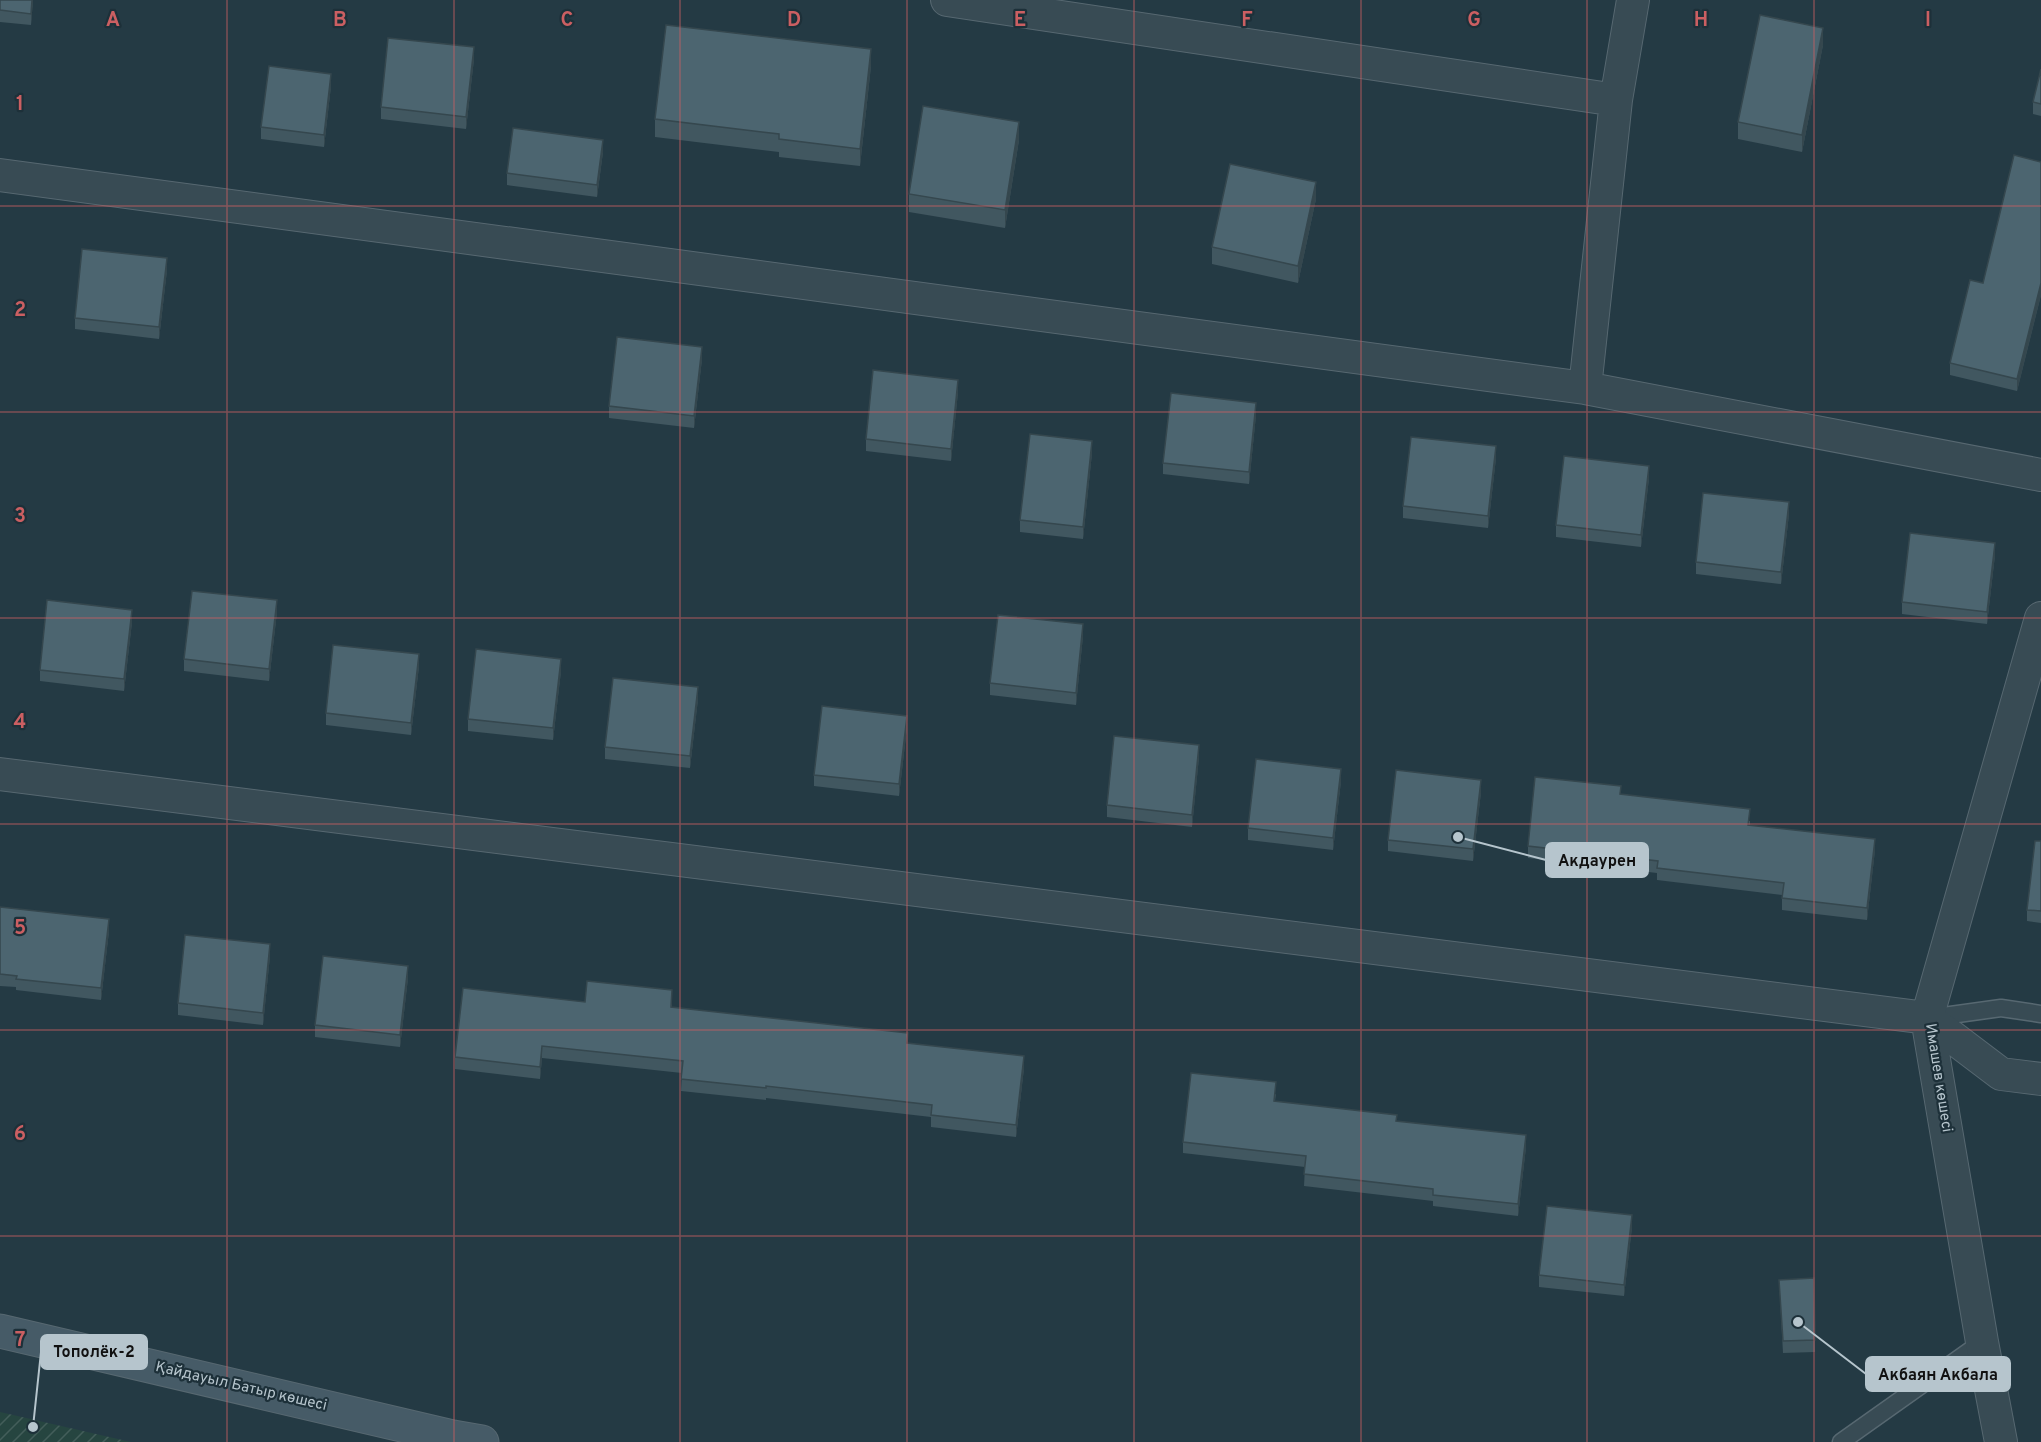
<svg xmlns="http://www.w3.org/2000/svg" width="2041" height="1442" viewBox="0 0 2041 1442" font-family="Overpass,sans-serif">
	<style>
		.garden { fill: url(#garden-furrows) }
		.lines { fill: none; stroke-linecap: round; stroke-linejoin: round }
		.lane-casing { stroke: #576871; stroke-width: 19 }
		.street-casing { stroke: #576871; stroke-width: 34 }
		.secondary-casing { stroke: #576871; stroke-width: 35 }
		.lane { stroke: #384b54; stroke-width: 16 }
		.street { stroke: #384b54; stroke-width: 32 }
		.secondary { stroke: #465b67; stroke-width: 33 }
		.wall { fill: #415760 }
		.shaded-wall { fill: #35474e }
		.building { fill: #4c6570; stroke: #35474e; stroke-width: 1.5 }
		.grid { fill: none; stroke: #cb5f62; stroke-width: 1.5; stroke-opacity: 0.55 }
		.labels { text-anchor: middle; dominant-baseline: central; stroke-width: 4.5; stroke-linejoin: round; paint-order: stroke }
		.street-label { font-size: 15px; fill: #b6c5cd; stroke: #1d3039 }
		.grid-label { font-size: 20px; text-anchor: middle; font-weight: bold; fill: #cb5f62; stroke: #1d3039; stroke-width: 4.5; stroke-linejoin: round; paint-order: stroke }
		.leader { fill: none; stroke: #b6c5cd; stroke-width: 2 }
		.callout-dot { fill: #b6c5cd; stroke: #1d3039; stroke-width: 2 }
		.callout { fill: #b6c5cd; stroke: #b6c5cd; stroke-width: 2 }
		.callout-label { font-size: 16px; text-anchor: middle; font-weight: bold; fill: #111 }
	</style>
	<defs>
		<pattern id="garden-furrows" width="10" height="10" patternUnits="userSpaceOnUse" patternTransform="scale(1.5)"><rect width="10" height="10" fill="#264540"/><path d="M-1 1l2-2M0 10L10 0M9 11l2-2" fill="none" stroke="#435e5a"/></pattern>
	</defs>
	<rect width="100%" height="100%" fill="#243a44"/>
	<path class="garden" d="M 0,1412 L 131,1442 L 0,1442 Z"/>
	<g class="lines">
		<g class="lane-casing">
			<path id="lane" d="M 1929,1018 L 2001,1008 L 2041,1014
				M 1841,1442 L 1982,1342"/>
		</g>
		<g class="street-casing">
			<path id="street" d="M 947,0 L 1616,100 L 1585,388
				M 1616,100 L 1633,0
				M 0,175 L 1585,388 L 2041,475
				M 0,774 L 1927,1018 L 2001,1074 L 2041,1079
				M 2001,1442 L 1982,1342 L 1927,1018 L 2041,618"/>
		</g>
		<g class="secondary-casing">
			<path id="secondary" d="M 0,1331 L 453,1437 L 482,1442"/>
		</g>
		<use href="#lane" class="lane"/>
		<use href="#street" class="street"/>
		<use href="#secondary" class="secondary"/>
	</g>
	<path class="wall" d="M 0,0 L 33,0 L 31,25 L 0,22 Z
		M 1823,45 L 1802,152 L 1738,139 L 1738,122 Z
		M 474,59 L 466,129 L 381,119 L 381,107 Z
		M 871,66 L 860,166 L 779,157 L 779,152 L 655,137 L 655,119 Z
		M 2041,69 L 2041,116 L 2033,114 L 2033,102 Z
		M 331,86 L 324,147 L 261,139 L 261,127 Z
		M 1019,140 L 1005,228 L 909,212 L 909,194 Z
		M 603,152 L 597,197 L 507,185 L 507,173 Z
		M 2041,162 L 2041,295 L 2017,391 L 1950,375 L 1950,363 L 1983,283 Z
		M 1316,199 L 1298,283 L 1212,264 L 1212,247 Z
		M 167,270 L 159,339 L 75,329 L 75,318 Z
		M 702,359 L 694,428 L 609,418 L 609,406 Z
		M 958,392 L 951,461 L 866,451 L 866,439 Z
		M 1256,415 L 1249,484 L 1163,474 L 1163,463 Z
		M 1092,453 L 1083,539 L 1020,532 L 1020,520 Z
		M 1496,458 L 1488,528 L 1403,518 L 1403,506 Z
		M 1649,478 L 1641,547 L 1556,537 L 1556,525 Z
		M 1789,514 L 1781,584 L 1696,574 L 1696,562 Z
		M 1995,555 L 1987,624 L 1902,614 L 1902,602 Z
		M 277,612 L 269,681 L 184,671 L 184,659 Z
		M 132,622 L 124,691 L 40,681 L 40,670 Z
		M 1083,636 L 1076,705 L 990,695 L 990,683 Z
		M 419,666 L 411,735 L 326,725 L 326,713 Z
		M 561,671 L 553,740 L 468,731 L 468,719 Z
		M 698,699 L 690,768 L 605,759 L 605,747 Z
		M 907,727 L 899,796 L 814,786 L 814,775 Z
		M 1199,757 L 1192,827 L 1107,817 L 1107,805 Z
		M 1341,781 L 1333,850 L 1248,840 L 1248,828 Z
		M 1481,792 L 1473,861 L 1388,851 L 1388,840 Z
		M 1621,794 L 1750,821 L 1750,825 L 1875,850 L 1867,920 L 1782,910 L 1782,895 L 1657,880 L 1657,873 L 1528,858 L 1528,846 Z
		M 2041,841 L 2041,923 L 2027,921 L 2027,910 Z
		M 0,907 L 109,931 L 101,1000 L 16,990 L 16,987 L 0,986 Z
		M 270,956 L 263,1025 L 178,1015 L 178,1003 Z
		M 408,978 L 400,1047 L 315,1037 L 315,1025 Z
		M 585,1002 L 672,1002 L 672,1007 L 908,1043 L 1024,1068 L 1016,1137 L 931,1127 L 931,1117 L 766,1098 L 766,1100 L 681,1091 L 682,1073 L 542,1058 L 540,1079 L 455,1069 L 455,1057 Z
		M 1276,1094 L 1275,1101 L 1397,1121 L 1526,1147 L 1518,1216 L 1433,1206 L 1433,1201 L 1304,1186 L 1305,1167 L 1183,1153 L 1183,1142 Z
		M 1632,1227 L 1624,1296 L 1539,1287 L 1539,1275 Z
		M 1814,1278 L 1815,1352 L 1783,1353 L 1779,1280 Z"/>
	<path class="shaded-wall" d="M 32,0 L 33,0 L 31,25 L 31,14 Z
		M 1823,28 L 1823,45 L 1802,152 L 1802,135 Z
		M 474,47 L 474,59 L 466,129 L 466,117 Z
		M 871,49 L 871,66 L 860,166 L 860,149 Z
		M 331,74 L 331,86 L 324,147 L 324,135 Z
		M 1019,122 L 1019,140 L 1005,228 L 1005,210 Z
		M 603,140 L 603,152 L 597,197 L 597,185 Z
		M 1316,182 L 1316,199 L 1298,283 L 1298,266 Z
		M 167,258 L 167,270 L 159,339 L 159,327 Z
		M 2041,283 L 2041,295 L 2017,391 L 2017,379 Z
		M 702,347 L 702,359 L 694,428 L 694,416 Z
		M 958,380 L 958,392 L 951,461 L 951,449 Z
		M 1256,403 L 1256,415 L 1249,484 L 1249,472 Z
		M 1092,441 L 1092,453 L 1083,539 L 1083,527 Z
		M 1496,446 L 1496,458 L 1488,528 L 1488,516 Z
		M 1649,466 L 1649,478 L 1641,547 L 1641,535 Z
		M 1789,502 L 1789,514 L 1781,584 L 1781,572 Z
		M 1995,543 L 1995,555 L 1987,624 L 1987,612 Z
		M 277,600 L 277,612 L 269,681 L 269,669 Z
		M 132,610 L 132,622 L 124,691 L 124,679 Z
		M 1083,624 L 1083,636 L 1076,705 L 1076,693 Z
		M 419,654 L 419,666 L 411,735 L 411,723 Z
		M 561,659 L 561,671 L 553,740 L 553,728 Z
		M 698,687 L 698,699 L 690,768 L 690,756 Z
		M 907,716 L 907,727 L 899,796 L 899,784 Z
		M 1199,745 L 1199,757 L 1192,827 L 1192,815 Z
		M 1341,769 L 1341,781 L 1333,850 L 1333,838 Z
		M 1481,780 L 1481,792 L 1473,861 L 1473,849 Z
		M 1875,839 L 1875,850 L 1867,920 L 1867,908 Z
		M 109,919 L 109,931 L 101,1000 L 101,988 Z
		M 270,944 L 270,956 L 263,1025 L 263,1013 Z
		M 408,966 L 408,978 L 400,1047 L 400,1035 Z
		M 542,1046 L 542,1058 L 540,1079 L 540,1067 Z
		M 1024,1056 L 1024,1068 L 1016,1137 L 1016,1125 Z
		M 1526,1135 L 1526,1147 L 1518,1216 L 1518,1204 Z
		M 1632,1215 L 1632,1227 L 1624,1296 L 1624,1285 Z"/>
	<path class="building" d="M 0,0 L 32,0 L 31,14 L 0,10 Z
		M 1760,15 L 1823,28 L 1802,135 L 1738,122 Z
		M 666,25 L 871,49 L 860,149 L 779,139 L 779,134 L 655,119 Z
		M 388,38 L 474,47 L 466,117 L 381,107 Z
		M 269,66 L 331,74 L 324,135 L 261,127 Z
		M 2041,69 L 2041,104 L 2033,102 Z
		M 923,106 L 1019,122 L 1005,210 L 909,194 Z
		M 513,128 L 603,140 L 597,185 L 507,173 Z
		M 2014,155 L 2041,162 L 2041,283 L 2017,379 L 1950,363 L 1970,280 L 1983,283 Z
		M 1230,164 L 1316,182 L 1298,266 L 1212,247 Z
		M 82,249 L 167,258 L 159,327 L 75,318 Z
		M 617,337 L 702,347 L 694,416 L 609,406 Z
		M 873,370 L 958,380 L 951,449 L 866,439 Z
		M 1171,393 L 1256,403 L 1249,472 L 1163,463 Z
		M 1030,434 L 1092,441 L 1083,527 L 1020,520 Z
		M 1411,437 L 1496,446 L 1488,516 L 1403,506 Z
		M 1564,456 L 1649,466 L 1641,535 L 1556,525 Z
		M 1703,493 L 1789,502 L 1781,572 L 1696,562 Z
		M 1910,533 L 1995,543 L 1987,612 L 1902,602 Z
		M 192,591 L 277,600 L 269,669 L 184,659 Z
		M 47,600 L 132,610 L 124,679 L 40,670 Z
		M 998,615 L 1083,624 L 1076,693 L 990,683 Z
		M 333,645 L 419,654 L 411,723 L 326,713 Z
		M 476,649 L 561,659 L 553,728 L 468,719 Z
		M 613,678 L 698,687 L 690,756 L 605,747 Z
		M 822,706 L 907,716 L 899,784 L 814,775 Z
		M 1114,736 L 1199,745 L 1192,815 L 1107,805 Z
		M 1256,759 L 1341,769 L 1333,838 L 1248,828 Z
		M 1396,770 L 1481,780 L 1473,849 L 1388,840 Z
		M 1535,777 L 1621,786 L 1620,794 L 1750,809 L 1748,825 L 1875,839 L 1867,908 L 1782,898 L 1784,883 L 1657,868 L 1658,861 L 1528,846 Z
		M 2035,841 L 2041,841 L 2041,911 L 2027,910 Z
		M 0,907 L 109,919 L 101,988 L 16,979 L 17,976 L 0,974 Z
		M 185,935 L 270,944 L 263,1013 L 178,1003 Z
		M 323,956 L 408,966 L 400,1035 L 315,1025 Z
		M 587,981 L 672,990 L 671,1007 L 908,1033 L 907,1043 L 1024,1056 L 1016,1125 L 931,1115 L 932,1105 L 766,1086 L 766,1088 L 681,1079 L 683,1061 L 542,1046 L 540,1067 L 455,1057 L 463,988 L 585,1002 Z
		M 1191,1073 L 1276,1082 L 1274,1101 L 1397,1115 L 1396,1121 L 1526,1135 L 1518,1204 L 1433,1195 L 1433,1189 L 1304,1174 L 1306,1156 L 1183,1142 Z
		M 1547,1206 L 1632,1215 L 1624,1285 L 1539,1275 Z
		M 1814,1278 L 1815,1340 L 1783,1341 L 1779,1280 Z"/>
	<path class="grid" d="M 227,0 L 227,1442M 454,0 L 454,1442M 680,0 L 680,1442M 907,0 L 907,1442M 1134,0 L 1134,1442M 1361,0 L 1361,1442M 1587,0 L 1587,1442M 1814,0 L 1814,1442M 0,206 L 2041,206M 0,412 L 2041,412M 0,618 L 2041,618M 0,824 L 2041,824M 0,1030 L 2041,1030M 0,1236 L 2041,1236"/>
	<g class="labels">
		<g class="street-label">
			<text transform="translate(1938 1078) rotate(81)">Имашев көшесі</text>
			<text transform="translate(241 1387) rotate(13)">Қайдауыл Батыр көшесі</text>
		</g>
	</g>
	<g class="grid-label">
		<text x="113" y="26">A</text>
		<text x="340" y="26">B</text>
		<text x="567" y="26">C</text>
		<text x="794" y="26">D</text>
		<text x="1020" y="26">E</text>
		<text x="1247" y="26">F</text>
		<text x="1474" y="26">G</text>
		<text x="1701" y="26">H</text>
		<text x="1928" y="26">I</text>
		<text x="20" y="110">1</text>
		<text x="20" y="316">2</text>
		<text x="20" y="522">3</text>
		<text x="20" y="728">4</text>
		<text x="20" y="934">5</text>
		<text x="20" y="1140">6</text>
		<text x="20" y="1346">7</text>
	</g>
	<path class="leader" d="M1458 837L1546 860M33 1427L41 1352M1798 1322L1866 1374"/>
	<g class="callout-dot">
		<circle cx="1458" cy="837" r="6"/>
		<circle cx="33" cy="1427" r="6"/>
		<circle cx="1798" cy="1322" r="6"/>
	</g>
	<g class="callout">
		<rect x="1546" y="843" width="102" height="34" rx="6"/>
		<rect x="41" y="1335" width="106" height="34" rx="6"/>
		<rect x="1866" y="1357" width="144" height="34" rx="6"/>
	</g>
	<g class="callout-label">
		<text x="1597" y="866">Акдаурен</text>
		<text x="94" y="1357">Тополёк-2</text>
		<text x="1938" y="1380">Акбаян Акбала</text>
	</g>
</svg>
